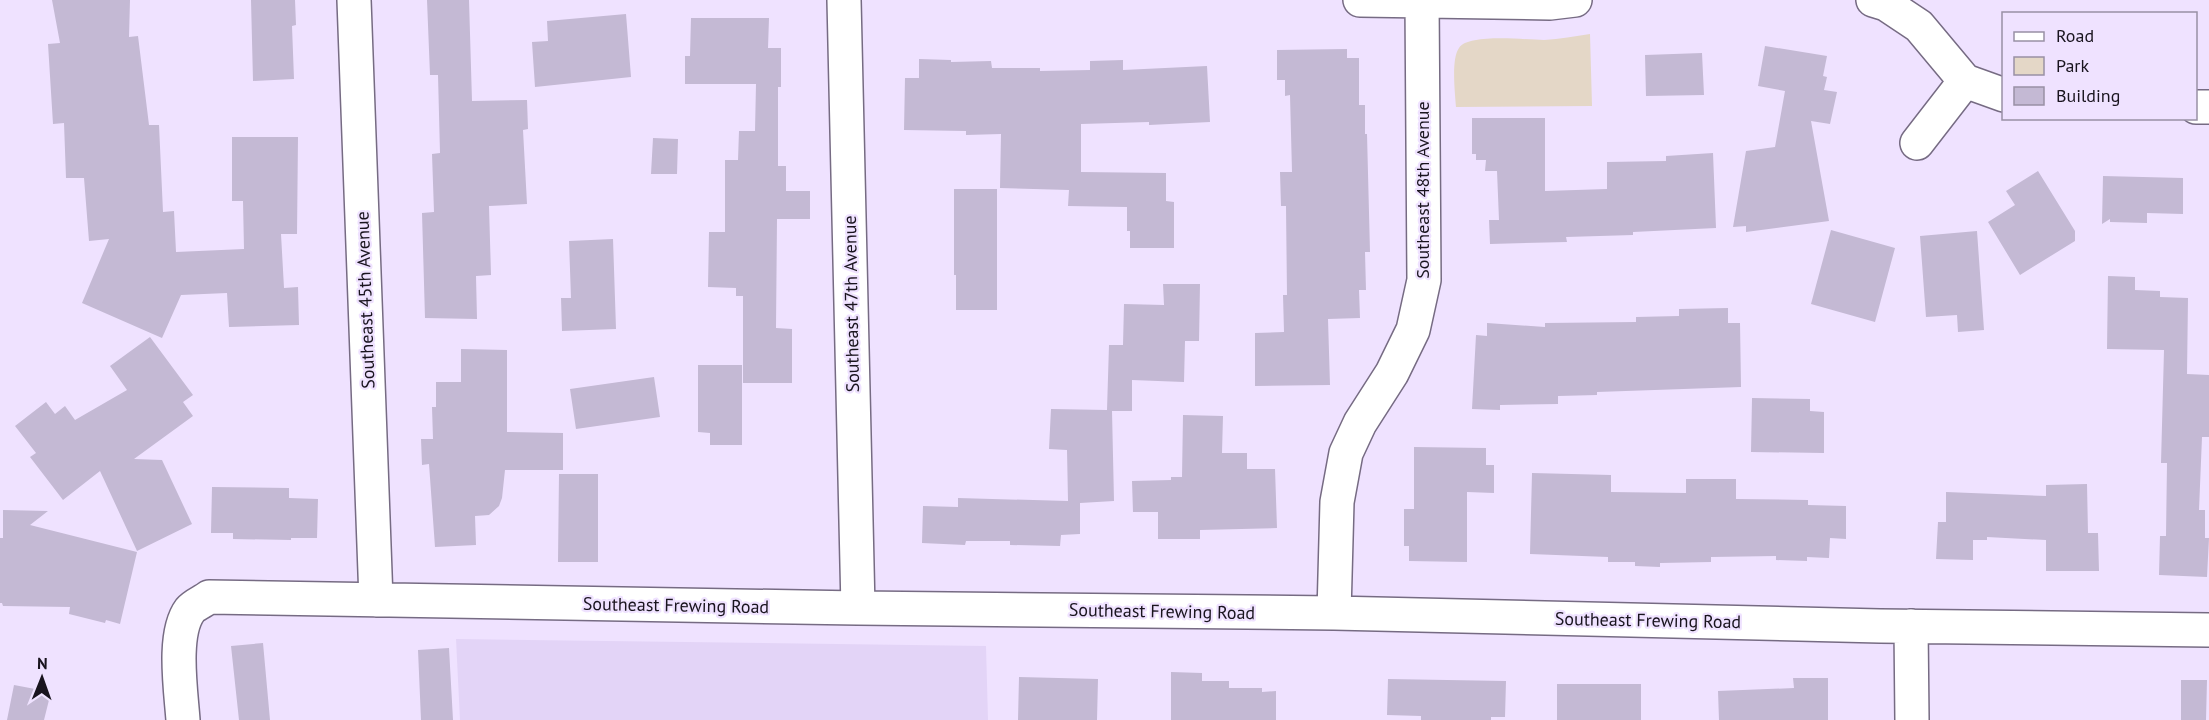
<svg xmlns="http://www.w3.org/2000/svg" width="2209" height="720" viewBox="0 0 2209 720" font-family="'PT Sans',sans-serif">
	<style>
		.built { fill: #e3d4f7 }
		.green { fill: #e4d7c7 }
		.building { fill: #c4b9d4 }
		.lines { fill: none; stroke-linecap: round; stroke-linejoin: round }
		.street-casing { stroke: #766b83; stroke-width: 36 }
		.street { stroke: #fff; stroke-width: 33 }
		.labels { text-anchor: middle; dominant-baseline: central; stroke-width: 4.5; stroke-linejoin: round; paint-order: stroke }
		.street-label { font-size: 18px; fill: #19141e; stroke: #efe2ff }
	</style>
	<rect width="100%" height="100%" fill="#efe2ff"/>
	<path class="built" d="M 456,639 L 986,646 L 988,720 L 460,720 Z"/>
	<path class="green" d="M 1590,34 L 1592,106 L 1456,107 C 1455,93 1451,59 1459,48 C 1469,33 1526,40 1544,40 C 1560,39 1575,36 1590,34 Z"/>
	<path class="building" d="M 52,0 L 130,0 L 129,37 L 138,36 L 149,125 L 159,125 L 163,212 L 174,211 L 176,252 L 244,249 L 243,201 L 232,201 L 232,137 L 298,137 L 297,234 L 281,234 L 284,288 L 298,287 L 299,325 L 229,327 L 227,293 L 181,295 L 162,338 L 82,303 L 109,239 L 89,241 L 84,178 L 66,178 L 64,123 L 53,124 L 48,44 L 60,43 Z
		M 251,0 L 295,0 L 296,25 L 292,26 L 294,79 L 253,81 Z
		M 427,0 L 469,0 L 472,101 L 527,100 L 528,129 L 523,130 L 527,204 L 489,206 L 491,275 L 476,276 L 477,319 L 425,318 L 422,213 L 434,212 L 432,154 L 440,153 L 438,75 L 430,75 Z
		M 626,14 L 631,77 L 535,87 L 532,42 L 548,41 L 547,21 Z
		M 691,18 L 769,18 L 768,48 L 781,48 L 781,87 L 778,87 L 778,166 L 786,166 L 786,191 L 810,191 L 810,219 L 777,219 L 776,328 L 792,329 L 792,383 L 743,383 L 743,296 L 736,296 L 736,288 L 708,287 L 709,232 L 725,232 L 725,160 L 738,160 L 739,131 L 755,131 L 756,84 L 685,84 L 685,56 L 690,56 Z
		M 1765,46 L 1827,56 L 1823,76 L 1827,77 L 1824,90 L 1837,92 L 1830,124 L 1811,121 L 1829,221 L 1746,232 L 1746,226 L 1733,227 L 1746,151 L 1775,147 L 1785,91 L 1758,86 Z
		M 1347,49 L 1347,58 L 1359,58 L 1359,105 L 1365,105 L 1365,134 L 1367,134 L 1370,252 L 1365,252 L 1366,290 L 1359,290 L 1360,318 L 1328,319 L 1330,385 L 1255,386 L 1255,333 L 1284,332 L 1283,295 L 1287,295 L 1286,206 L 1281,206 L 1280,172 L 1292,172 L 1290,95 L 1285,96 L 1285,80 L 1277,80 L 1277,50 Z
		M 1702,53 L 1704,95 L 1646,96 L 1645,55 Z
		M 919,59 L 951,60 L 951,62 L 991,61 L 992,68 L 1040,68 L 1040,71 L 1090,70 L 1090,61 L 1123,60 L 1123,70 L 1207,66 L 1210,122 L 1149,125 L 1149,122 L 1081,124 L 1081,172 L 1166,173 L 1166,201 L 1174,202 L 1174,248 L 1130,248 L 1130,231 L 1127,231 L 1127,207 L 1068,206 L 1069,190 L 1000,188 L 1001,134 L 966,135 L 966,131 L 904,130 L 905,78 L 919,78 Z
		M 1472,118 L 1545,118 L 1545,191 L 1607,189 L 1607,162 L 1666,161 L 1666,156 L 1713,153 L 1716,228 L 1633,232 L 1633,235 L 1566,237 L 1567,242 L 1490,244 L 1489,220 L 1499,220 L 1497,171 L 1485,171 L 1486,160 L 1476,160 L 1476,154 L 1472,154 Z
		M 653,138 L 678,139 L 677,174 L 651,174 Z
		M 2038,171 L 2075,231 L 2075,241 L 2020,275 L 1988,222 L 2015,205 L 2006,191 Z
		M 2103,176 L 2183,178 L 2183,214 L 2147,213 L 2147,223 L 2110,222 L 2110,219 L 2102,224 Z
		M 954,189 L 997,189 L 997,310 L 956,310 L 956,275 L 954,275 Z
		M 1831,230 L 1895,248 L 1875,322 L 1811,304 Z
		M 1977,231 L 1984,330 L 1958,332 L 1957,315 L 1926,317 L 1920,236 Z
		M 613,239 L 616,329 L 562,331 L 561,298 L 571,298 L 569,241 Z
		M 2108,276 L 2135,277 L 2135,290 L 2160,291 L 2160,297 L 2188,298 L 2187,374 L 2209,375 L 2209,437 L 2202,437 L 2199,510 L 2205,510 L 2205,538 L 2209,538 L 2207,577 L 2159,575 L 2160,536 L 2166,536 L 2167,463 L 2161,463 L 2164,350 L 2107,349 Z
		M 1163,284 L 1200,284 L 1199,341 L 1185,341 L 1184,382 L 1132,380 L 1132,411 L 1112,411 L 1114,501 L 1080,503 L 1080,534 L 1061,535 L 1060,546 L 1010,545 L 1010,541 L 966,541 L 965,545 L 922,543 L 923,506 L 958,507 L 958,498 L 1068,501 L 1067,450 L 1049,449 L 1051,409 L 1107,410 L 1109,345 L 1123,345 L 1124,304 L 1164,305 Z
		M 1728,308 L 1728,323 L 1740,323 L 1741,387 L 1597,392 L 1597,395 L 1558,396 L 1558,404 L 1500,405 L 1500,410 L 1472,409 L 1476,335 L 1487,336 L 1487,323 L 1545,327 L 1545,323 L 1636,322 L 1636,317 L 1679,316 L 1679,309 Z
		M 150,337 L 193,395 L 183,402 L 193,416 L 134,459 L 162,460 L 192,524 L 137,551 L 100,471 L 63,500 L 30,457 L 36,453 L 15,426 L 46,402 L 55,414 L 65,406 L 75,420 L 127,390 L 110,366 Z
		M 461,349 L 507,350 L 507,432 L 563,433 L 563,470 L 505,470 L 502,498 L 499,506 L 489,515 L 475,516 L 476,545 L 435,547 L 429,464 L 422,465 L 421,439 L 433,439 L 432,407 L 436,407 L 436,382 L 461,382 Z
		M 698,365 L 742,365 L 742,445 L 710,445 L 710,433 L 698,432 Z
		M 654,377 L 660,417 L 576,429 L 570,389 Z
		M 1752,398 L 1810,399 L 1810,411 L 1824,412 L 1824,453 L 1751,452 Z
		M 1183,415 L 1223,416 L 1222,453 L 1247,453 L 1247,469 L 1275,469 L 1277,528 L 1200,530 L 1200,539 L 1158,539 L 1158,512 L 1133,512 L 1132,481 L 1171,480 L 1171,477 L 1182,477 Z
		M 1414,447 L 1486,448 L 1486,465 L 1494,465 L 1494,493 L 1467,492 L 1467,562 L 1409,561 L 1409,546 L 1404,546 L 1404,509 L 1414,509 Z
		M 1532,473 L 1611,475 L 1611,492 L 1686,493 L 1686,479 L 1736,479 L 1736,499 L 1808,500 L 1808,505 L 1846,506 L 1846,539 L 1830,538 L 1829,558 L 1807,557 L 1807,561 L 1776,560 L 1776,556 L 1711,557 L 1711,562 L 1660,563 L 1660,567 L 1635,566 L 1635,562 L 1608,562 L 1608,557 L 1530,554 Z
		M 559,474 L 598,474 L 598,562 L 558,562 Z
		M 2087,484 L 2088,533 L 2098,533 L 2099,571 L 2046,571 L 2046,540 L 1987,537 L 1987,540 L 1973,540 L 1973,560 L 1936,559 L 1938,522 L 1946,522 L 1946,492 L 2046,496 L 2046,485 Z
		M 212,487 L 289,488 L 289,498 L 318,499 L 317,538 L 291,538 L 291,540 L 233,539 L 233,533 L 211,533 Z
		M 3,510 L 48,511 L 30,525 L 137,552 L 120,624 L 106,620 L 105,623 L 69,614 L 70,607 L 3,606 L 2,603 L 0,603 L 0,538 L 3,538 Z
		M 263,643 L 270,720 L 239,720 L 231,646 Z
		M 449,648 L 453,720 L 421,720 L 418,650 Z
		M 1171,672 L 1202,673 L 1202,681 L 1229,681 L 1229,688 L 1262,688 L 1262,692 L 1276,691 L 1276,720 L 1171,720 Z
		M 1019,677 L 1098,679 L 1097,720 L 1018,720 Z
		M 1793,678 L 1828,678 L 1828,720 L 1719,720 L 1718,691 L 1794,688 Z
		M 1388,679 L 1506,681 L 1505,717 L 1491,717 L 1491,720 L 1421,720 L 1421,716 L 1387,715 Z
		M 2181,680 L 2207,680 L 2206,720 L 2181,720 Z
		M 1557,684 L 1641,684 L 1641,720 L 1557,720 Z
		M 14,685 L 51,692 L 44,720 L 7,720 Z"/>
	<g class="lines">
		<g class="street-casing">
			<path id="street" d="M 354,0 L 376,600
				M 844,0 L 858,608
				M 1360,0 L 1550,3 L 1575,0
				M 1873,0 L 1886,4 L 1919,26 L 1965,81 L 2004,95
				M 2196,107 L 2209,107
				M 1917,143 L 1965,81
				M 1334,613 L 1337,502 L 1346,453 L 1360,423 L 1392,373 L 1413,330 L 1424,280 L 1422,0
				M 1911,626 L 1912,720
				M 183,720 C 181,691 172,634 190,610 C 194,605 204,601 209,597 L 858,608 L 1334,613 L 1880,626 L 2209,630"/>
		</g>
		<use href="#street" class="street"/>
	</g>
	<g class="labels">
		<g class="street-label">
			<text transform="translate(1422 190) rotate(-90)">Southeast 48th Avenue</text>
			<text transform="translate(365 300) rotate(-92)">Southeast 45th Avenue</text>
			<text transform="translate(851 304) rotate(-91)">Southeast 47th Avenue</text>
			<text transform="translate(676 605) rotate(1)">Southeast Frewing Road</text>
			<text transform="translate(1162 611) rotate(1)">Southeast Frewing Road</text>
			<text transform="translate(1648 620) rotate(1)">Southeast Frewing Road</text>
		</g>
	</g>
	<rect x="2002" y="12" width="195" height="108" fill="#efe2ff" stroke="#9990a5" stroke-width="1.5"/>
	<rect x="2014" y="32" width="30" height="9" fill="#ffffff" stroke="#9990a5" stroke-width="1.5"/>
	<text x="2056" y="42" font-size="18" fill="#19141e">Road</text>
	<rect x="2014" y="57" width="30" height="18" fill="#e4d7c7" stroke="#9990a5" stroke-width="1.5"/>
	<text x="2056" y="72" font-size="18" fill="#19141e">Park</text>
	<rect x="2014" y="87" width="30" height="18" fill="#c4b9d4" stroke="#9990a5" stroke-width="1.5"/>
	<text x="2056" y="102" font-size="18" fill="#19141e">Building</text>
	<g transform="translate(42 678) rotate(1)" stroke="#efe2ff" stroke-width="4.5" paint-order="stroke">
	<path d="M0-4.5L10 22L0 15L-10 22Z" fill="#19141e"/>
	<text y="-9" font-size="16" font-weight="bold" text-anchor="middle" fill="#19141e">N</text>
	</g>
</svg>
